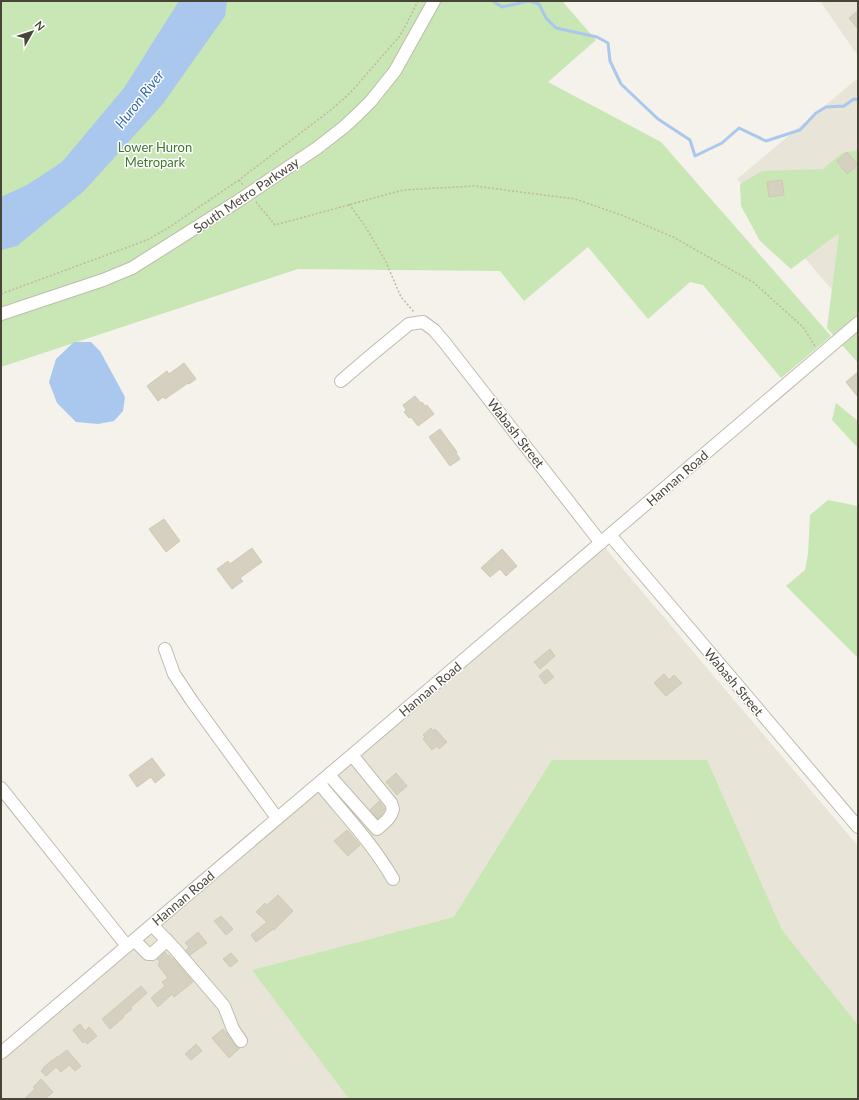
<svg xmlns="http://www.w3.org/2000/svg" width="859" height="1100" viewBox="0 0 859 1100" font-family="Lato,sans-serif">
	<style>
		.residential { fill: #e8e5d8 }
		.green { fill: #c9e6b5 }
		.water { fill: #aac8ed }
		.lines { fill: none; stroke-linecap: round; stroke-linejoin: round }
		.stream { stroke: #aac8ed; stroke-width: 3 }
		.building { fill: #d5d0c0; stroke: #d0c9b3 }
		.minor-casing { stroke: #bfbbad; stroke-width: 14 }
		.path { stroke: #c0b99f; stroke-width: 1.5; stroke-dasharray: 2 2; stroke-linecap: butt }
		.minor { stroke: #fff; stroke-width: 12 }
		.labels { text-anchor: middle; dominant-baseline: central; stroke-width: 3; stroke-linejoin: round; paint-order: stroke }
		.park-label { font-size: 13px; fill: #3f772e; stroke: #fff }
		.street-label { font-size: 13px; fill: #484438; stroke: #fff }
		.water-label { font-size: 14px; font-style: italic; fill: #366baf; stroke: #fff }
	</style>
	<rect width="100%" height="100%" fill="#f4f2ea"/>
	<path class="residential" d="M 820,1 L 858,1 L 858,56 Z
		M 858,78 L 858,318 L 857,319 L 737,179 Z
		M 601,543 L 858,846 L 858,1099 L 1,1099 L 1,1062 Z"/>
	<path class="green" d="M 1,1 L 562,1 L 596,40 L 548,82 L 661,142 L 831,336 L 781,378 L 703,285 L 690,282 L 648,319 L 588,247 L 524,301 L 500,271 L 298,269 L 1,367 Z
		M 858,150 L 858,363 L 827,328 L 839,233 L 791,269 L 760,241 L 741,206 L 740,184 L 762,171 L 823,169 L 842,153 Z
		M 836,403 L 858,421 L 858,448 L 832,420 Z
		M 828,500 L 858,506 L 858,658 L 786,586 L 805,570 L 808,554 L 810,515 Z
		M 552,760 L 707,760 L 782,930 L 858,1025 L 858,1099 L 349,1099 L 252,970 L 454,917 Z"/>
	<path class="water" d="M 179,1 L 227,1 L 225,16 L 162,105 L 84,191 L 17,246 L 1,250 L 1,197 L 27,185 L 62,162 L 124,88 Z
		M 74,342 L 91,342 L 100,351 L 125,397 L 123,411 L 114,421 L 98,424 L 76,422 L 57,403 L 49,382 L 56,359 Z"/>
	<g class="lines">
		<path class="stream" d="M 493,1 L 502,7 L 529,1 L 539,4 L 546,18 L 556,28 L 597,37 L 608,43 L 610,61 L 621,84 L 658,119 L 690,140 L 695,156 L 722,143 L 739,128 L 766,141 L 800,130 L 816,113 L 826,107 L 844,106 L 854,99 L 858,100"/>
	</g>
	<path class="building" d="M 858,11 L 858,29 L 849,18 Z
		M 847,152 L 858,165 L 847,174 L 837,161 Z
		M 782,180 L 784,195 L 769,197 L 767,182 Z
		M 184,363 L 196,379 L 189,384 L 188,383 L 165,399 L 163,397 L 158,401 L 147,386 L 167,371 L 169,374 Z
		M 858,372 L 858,397 L 846,382 Z
		M 415,396 L 421,403 L 422,402 L 425,406 L 427,405 L 434,414 L 418,426 L 411,417 L 409,418 L 404,412 L 406,410 L 403,405 Z
		M 440,429 L 457,452 L 456,453 L 460,459 L 450,466 L 429,437 Z
		M 164,519 L 180,541 L 166,552 L 149,529 Z
		M 252,548 L 262,562 L 240,578 L 243,581 L 232,589 L 217,569 L 228,561 L 230,564 Z
		M 502,549 L 517,566 L 506,576 L 500,569 L 490,577 L 481,568 Z
		M 550,649 L 555,656 L 540,669 L 534,662 Z
		M 547,669 L 554,677 L 545,684 L 539,676 Z
		M 664,674 L 669,680 L 674,675 L 682,683 L 666,696 L 654,683 Z
		M 431,728 L 433,731 L 435,729 L 447,742 L 439,749 L 437,746 L 432,750 L 423,739 L 425,737 L 423,735 Z
		M 152,758 L 165,775 L 155,783 L 151,777 L 137,787 L 129,775 Z
		M 396,773 L 407,786 L 397,795 L 386,782 Z
		M 379,801 L 385,809 L 378,819 L 370,810 Z
		M 347,830 L 360,845 L 348,856 L 334,841 Z
		M 278,895 L 293,911 L 274,930 L 273,929 L 256,942 L 251,935 L 267,922 L 256,912 L 265,903 L 267,905 Z
		M 221,916 L 233,929 L 226,935 L 214,921 Z
		M 198,932 L 207,943 L 190,955 L 186,950 L 189,947 L 185,943 Z
		M 165,952 L 168,956 L 169,955 L 172,959 L 173,958 L 193,982 L 174,997 L 172,994 L 158,1007 L 151,998 L 165,986 L 162,982 L 168,978 L 158,965 L 160,962 L 157,959 Z
		M 231,953 L 238,961 L 230,967 L 223,959 Z
		M 141,986 L 147,993 L 130,1008 L 132,1009 L 123,1016 L 124,1017 L 110,1029 L 102,1019 Z
		M 80,1024 L 85,1031 L 89,1027 L 97,1036 L 87,1044 L 85,1041 L 83,1043 L 73,1030 Z
		M 223,1029 L 235,1045 L 240,1048 L 229,1058 L 212,1038 Z
		M 196,1044 L 202,1051 L 191,1060 L 185,1054 Z
		M 67,1050 L 81,1066 L 75,1071 L 69,1065 L 61,1072 L 56,1067 L 46,1076 L 41,1071 L 44,1068 L 43,1068 L 52,1060 L 52,1061 L 58,1056 L 58,1057 Z
		M 41,1079 L 53,1092 L 45,1099 L 24,1099 L 35,1089 L 33,1087 Z"/>
	<g class="lines">
		<g class="minor-casing">
			<path id="minor" d="M 1,314 L 103,280 L 132,268 L 238,201 L 317,148 L 344,127 L 358,114 L 371,101 L 395,71 L 434,1
				M 341,381 L 369,357 L 409,324 L 423,322 L 434,330 L 445,343 L 601,543
				M 610,535 L 858,827
				M 165,649 L 174,674 L 192,701 L 277,818
				M 329,775 L 377,829 C 384,823 391,818 393,809 L 391,803 L 352,755
				M 319,783 C 345,815 373,844 393,879
				M 1,788 L 127,946
				M 152,925 L 175,949 L 224,1006 L 233,1029 L 241,1041
				M 134,940 L 148,954 L 152,954 L 167,940
				M 1,1053 L 352,755 L 858,323"/>
		</g>
		<path class="path" d="M 239,180 L 243,185
			M 256,202 L 275,225 L 403,190 L 474,186 L 575,199 L 624,216 L 673,237 L 753,282 L 803,327 L 815,346
			M 349,204 L 365,226 L 385,260 L 401,297 L 414,312
			M 1,294 L 147,240 L 168,228 L 239,180 L 332,109 L 350,93 L 399,37 L 406,25 L 418,1"/>
		<use href="#minor" class="minor"/>
	</g>
	<g class="labels">
		<g class="park-label">
			<text x="155" y="147">Lower Huron<tspan x="155" dy="15">Metropark</tspan></text>
		</g>
		<g class="street-label">
			<text transform="translate(246 195) rotate(-34)">South Metro Parkway</text>
			<text transform="translate(516 433) rotate(52)">Wabash Street</text>
			<text transform="translate(677 478) rotate(-41)">Hannan Road</text>
			<text transform="translate(734 682) rotate(50)">Wabash Street</text>
			<text transform="translate(430 689) rotate(-40)">Hannan Road</text>
			<text transform="translate(183 898) rotate(-40)">Hannan Road</text>
		</g>
		<g class="water-label">
			<text transform="translate(139 99) rotate(-52)">Huron River</text>
		</g>
	</g>
	<rect width="859" height="1100" fill="none" stroke="#484438" stroke-width="4"/>
	<g transform="translate(32 32) rotate(51)" stroke="#ffffff" stroke-width="3" paint-order="stroke">
	<path d="M0-3L7 15L0 10L-7 15Z" fill="#484438"/>
	<text y="-6" font-size="11" font-weight="bold" text-anchor="middle" fill="#484438">N</text>
	</g>
</svg>
